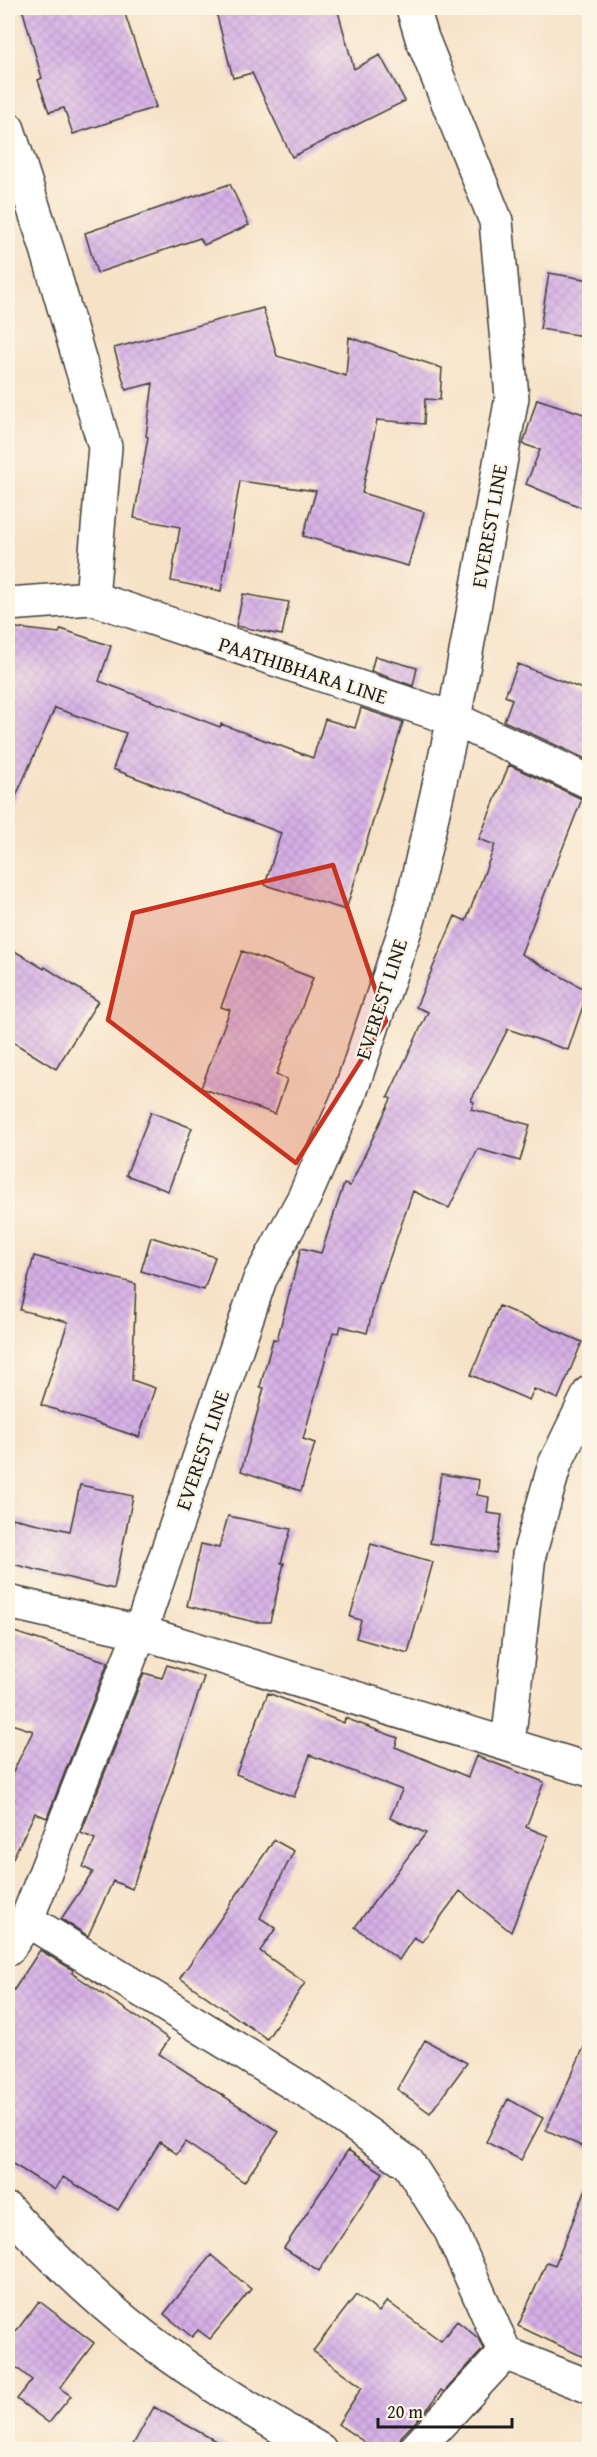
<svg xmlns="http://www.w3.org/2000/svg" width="597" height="2457" viewBox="0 0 597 2457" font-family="'Gentium Book Plus',serif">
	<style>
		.building { fill: url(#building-cross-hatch) }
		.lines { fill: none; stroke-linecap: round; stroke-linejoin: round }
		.street-casing { stroke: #3d3a36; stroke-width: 36 }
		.street { stroke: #fff; stroke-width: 33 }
		.marked { fill: #c8321e; fill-opacity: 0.2; stroke: #c8321e; stroke-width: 4.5; stroke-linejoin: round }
		.labels { text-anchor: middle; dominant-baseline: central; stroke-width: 4.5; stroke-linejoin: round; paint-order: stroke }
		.street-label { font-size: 21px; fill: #1c1c1c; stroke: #fcf5e5 }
	</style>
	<defs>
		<pattern id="building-cross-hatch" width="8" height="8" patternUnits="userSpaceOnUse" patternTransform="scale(1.5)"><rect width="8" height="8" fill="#d5afe6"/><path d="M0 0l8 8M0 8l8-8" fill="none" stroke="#b696c5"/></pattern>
	</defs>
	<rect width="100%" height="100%" fill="#fcf5e5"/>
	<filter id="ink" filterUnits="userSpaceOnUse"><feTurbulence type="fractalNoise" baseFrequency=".0167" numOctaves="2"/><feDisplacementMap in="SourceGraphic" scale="12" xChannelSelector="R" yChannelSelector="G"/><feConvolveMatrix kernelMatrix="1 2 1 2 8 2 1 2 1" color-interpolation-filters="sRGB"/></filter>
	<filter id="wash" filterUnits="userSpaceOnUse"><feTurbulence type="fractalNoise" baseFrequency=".008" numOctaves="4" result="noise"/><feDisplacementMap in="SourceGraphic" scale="24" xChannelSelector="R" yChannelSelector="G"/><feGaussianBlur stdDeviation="1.35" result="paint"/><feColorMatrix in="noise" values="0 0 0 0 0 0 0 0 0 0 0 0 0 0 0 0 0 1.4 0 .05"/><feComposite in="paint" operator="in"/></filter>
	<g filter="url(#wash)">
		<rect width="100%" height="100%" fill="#f6e2c7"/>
		<g id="blocks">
			<path class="building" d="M 22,8 L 123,8 L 156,107 L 73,134 L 64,108 L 49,112 L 38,80 L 42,78 Z
				M 215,8 L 337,8 L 354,69 L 380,55 L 405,101 L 292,157 L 252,73 L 233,78 Z
				M 230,184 L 249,225 L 204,245 L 200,238 L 97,273 L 85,233 Z
				M 549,273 L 590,280 L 590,337 L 540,329 Z
				M 263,308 L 277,356 L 346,376 L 349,337 L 442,368 L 440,400 L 425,399 L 424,424 L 377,420 L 362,493 L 424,512 L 408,566 L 303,536 L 316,491 L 240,481 L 221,591 L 171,581 L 180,527 L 134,518 L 148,437 L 146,436 L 153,383 L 126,390 L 114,348 Z
				M 537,399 L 590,416 L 590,511 L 526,484 L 540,450 L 523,444 Z
				M 243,594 L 289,602 L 282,635 L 236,626 Z
				M 8,627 L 59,633 L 61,629 L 111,646 L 99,681 L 220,727 L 221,724 L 313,758 L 325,719 L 355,728 L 361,708 L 403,722 L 346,910 L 265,885 L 281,833 L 113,769 L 126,733 L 55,708 L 8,814 Z
				M 375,656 L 417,668 L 413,686 L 371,671 Z
				M 518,664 L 590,692 L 590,761 L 504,721 L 512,699 L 505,696 Z
				M 509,765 L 582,799 L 521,954 L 588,991 L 568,1050 L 508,1029 L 471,1100 L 474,1102 L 471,1109 L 530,1125 L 520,1161 L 478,1149 L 449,1208 L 413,1191 L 381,1283 L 380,1282 L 367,1333 L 341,1326 L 339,1333 L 333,1332 L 303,1439 L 315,1443 L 301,1491 L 241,1471 L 264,1388 L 260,1387 L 273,1339 L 277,1340 L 301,1248 L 321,1253 L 344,1184 L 350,1186 L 391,1099 L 388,1097 L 428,1012 L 416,1007 L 455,916 L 466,921 L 495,845 L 479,839 Z
				M 8,947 L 44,969 L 45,967 L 98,1001 L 56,1069 L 8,1039 Z
				M 242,951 L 313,978 L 276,1075 L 287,1079 L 275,1114 L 201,1088 L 230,1010 L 221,1007 Z
				M 151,1112 L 192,1128 L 168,1191 L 126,1175 Z
				M 151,1237 L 215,1257 L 204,1290 L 141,1271 Z
				M 34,1256 L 136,1284 L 132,1380 L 155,1388 L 139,1437 L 41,1405 L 68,1322 L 20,1310 Z
				M 499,1306 L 582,1342 L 558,1399 L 534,1389 L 529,1400 L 471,1375 Z
				M 441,1474 L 479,1480 L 477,1495 L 489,1497 L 487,1513 L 502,1515 L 496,1553 L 430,1543 Z
				M 80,1485 L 133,1496 L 114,1589 L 8,1563 L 8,1540 L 12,1518 L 70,1531 Z
				M 228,1516 L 291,1529 L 281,1563 L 284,1563 L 270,1622 L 255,1622 L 187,1606 L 201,1544 L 219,1548 Z
				M 371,1544 L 433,1562 L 408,1653 L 356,1638 L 361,1620 L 350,1617 Z
				M 8,1630 L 108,1662 L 47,1818 L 35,1813 L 8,1868 L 8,1782 L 33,1731 L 8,1723 Z
				M 167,1665 L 204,1677 L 132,1889 L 113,1881 L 88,1936 L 61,1919 L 93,1872 L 83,1867 L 95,1839 L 81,1833 L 144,1673 L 162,1678 Z
				M 268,1693 L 344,1723 L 345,1718 L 398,1738 L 395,1747 L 468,1777 L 476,1756 L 544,1782 L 526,1827 L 548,1836 L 511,1932 L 460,1891 L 422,1942 L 414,1937 L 399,1960 L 355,1927 L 426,1833 L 390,1818 L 402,1790 L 310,1755 L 294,1797 L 236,1774 Z
				M 274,1840 L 294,1851 L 260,1918 L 276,1928 L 260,1951 L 305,1983 L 267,2039 L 180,1978 Z
				M 40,1950 L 73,1970 L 72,1973 L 169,2039 L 159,2054 L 279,2132 L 244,2182 L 185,2142 L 177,2154 L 160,2142 L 118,2210 L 63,2177 L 55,2190 L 8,2161 L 8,1999 Z
				M 590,2034 L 590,2150 L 546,2130 Z
				M 425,2040 L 467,2063 L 430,2113 L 397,2089 Z
				M 508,2099 L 543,2118 L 521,2160 L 486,2142 Z
				M 348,2150 L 383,2173 L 319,2271 L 284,2248 Z
				M 588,2184 L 590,2184 L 590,2360 L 518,2326 L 547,2262 L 555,2265 Z
				M 211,2255 L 251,2289 L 210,2339 L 198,2330 L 192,2337 L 164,2314 Z
				M 356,2295 L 379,2312 L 387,2301 L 441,2341 L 457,2321 L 478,2338 L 483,2349 L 444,2392 L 441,2390 L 430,2406 L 401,2437 L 397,2450 L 376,2450 L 338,2424 L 362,2387 L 313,2351 Z
				M 39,2301 L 94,2343 L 60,2388 L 71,2396 L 49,2423 L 17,2399 L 32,2380 L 8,2361 L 8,2342 Z
				M 154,2407 L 232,2450 L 130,2450 Z"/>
		</g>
	</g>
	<g filter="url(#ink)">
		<use href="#blocks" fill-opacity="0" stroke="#3d3a36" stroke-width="1.5"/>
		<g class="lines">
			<g class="street-casing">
				<path id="street" d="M 8,129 L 47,249 L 105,447 L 92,598
					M 8,604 L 92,598 L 454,719 L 590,782
					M 8,1602 L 140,1632 L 590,1770
					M 508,1744 L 529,1555 L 555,1464 L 590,1392
					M 27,1920 L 315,2097 L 408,2163 L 451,2231 L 505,2353
					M 8,1949 L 25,1924 L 140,1632 L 260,1279 L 304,1198 L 349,1096 L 409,918 L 454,719 L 512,397 L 496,221 L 422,38 L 413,8
					M 8,2210 C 49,2254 94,2298 142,2335 C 197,2377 260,2416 320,2450
					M 415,2450 L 505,2353 L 590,2387"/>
			</g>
			<use href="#street" class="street"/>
		</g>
	</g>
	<path class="marked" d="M 333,865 L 386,1021 L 296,1163 L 108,1020 L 133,913 Z"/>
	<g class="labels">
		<g class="street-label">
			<text transform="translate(489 526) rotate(-80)">EVEREST LINE</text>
			<text transform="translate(303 670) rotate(18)">PAATHIBHARA LINE</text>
			<text transform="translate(381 999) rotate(-72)">EVEREST LINE</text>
			<text transform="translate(202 1450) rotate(-71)">EVEREST LINE</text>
		</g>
	</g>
	<rect width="597" height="2457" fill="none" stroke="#fcf5e5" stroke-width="30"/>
	<path d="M378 2418v9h134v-9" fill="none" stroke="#1c1c1c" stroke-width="3"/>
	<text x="387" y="2418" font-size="18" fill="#1c1c1c" stroke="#fcf5e5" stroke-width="4.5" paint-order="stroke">20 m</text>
</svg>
